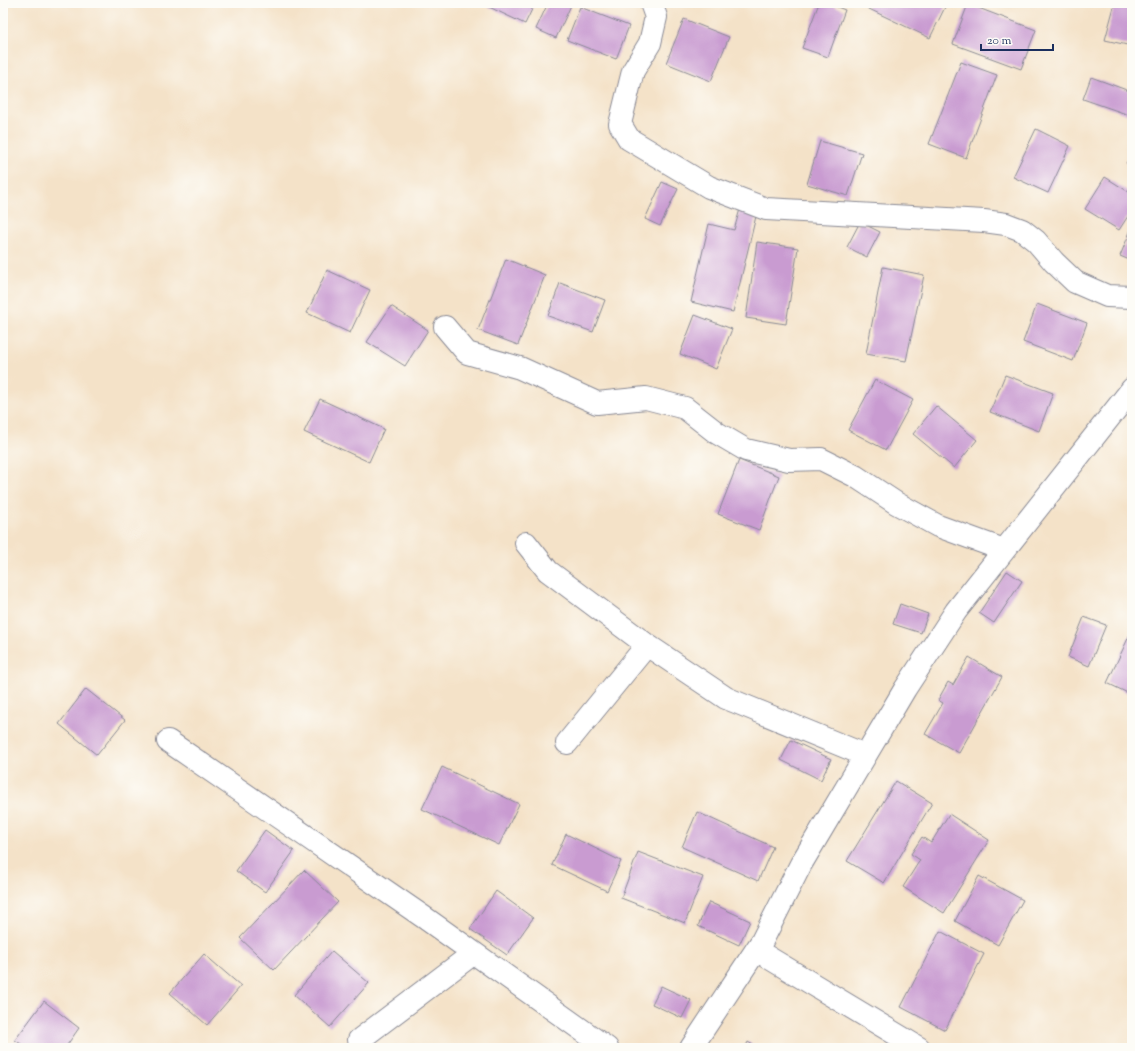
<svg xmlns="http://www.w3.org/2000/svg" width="1135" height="1051" viewBox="0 0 1135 1051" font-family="'Sorts Mill Goudy',serif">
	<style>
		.building { fill: #c99bd1 }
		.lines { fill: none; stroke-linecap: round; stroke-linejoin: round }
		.minor-casing { stroke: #888893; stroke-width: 24 }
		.minor { stroke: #fff; stroke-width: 22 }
	</style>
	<rect width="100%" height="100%" fill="#fdfcf7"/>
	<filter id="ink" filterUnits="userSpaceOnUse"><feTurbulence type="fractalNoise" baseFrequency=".025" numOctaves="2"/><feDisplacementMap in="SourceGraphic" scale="8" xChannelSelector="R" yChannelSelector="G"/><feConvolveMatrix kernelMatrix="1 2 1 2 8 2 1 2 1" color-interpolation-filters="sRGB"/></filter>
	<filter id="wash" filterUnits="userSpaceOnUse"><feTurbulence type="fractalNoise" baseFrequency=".012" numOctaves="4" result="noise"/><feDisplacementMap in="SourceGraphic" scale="16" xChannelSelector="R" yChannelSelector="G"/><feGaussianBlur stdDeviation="0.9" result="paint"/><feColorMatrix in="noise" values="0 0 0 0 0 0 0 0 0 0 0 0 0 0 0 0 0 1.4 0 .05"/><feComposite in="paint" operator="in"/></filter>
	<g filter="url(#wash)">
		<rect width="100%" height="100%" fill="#f4e2c8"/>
		<g id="blocks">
			<path class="building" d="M 488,3 L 535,3 L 525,24 L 487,6 Z
				M 548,3 L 572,3 L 556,38 L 536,29 Z
				M 819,3 L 827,3 L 845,10 L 828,57 L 802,48 Z
				M 869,3 L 947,3 L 930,38 L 867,8 Z
				M 1115,3 L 1132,6 L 1132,46 L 1105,40 Z
				M 968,4 L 1036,30 L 1021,69 L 953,44 Z
				M 580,7 L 629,26 L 616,59 L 567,40 Z
				M 684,19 L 729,37 L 711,81 L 666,63 Z
				M 961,62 L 997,75 L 966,158 L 929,144 Z
				M 1091,77 L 1132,92 L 1132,116 L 1083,99 Z
				M 1036,129 L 1070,146 L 1048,193 L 1013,177 Z
				M 820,141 L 862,153 L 848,196 L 807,184 Z
				M 1132,155 L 1132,167 L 1126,163 Z
				M 1105,177 L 1132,194 L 1132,210 L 1119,230 L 1085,209 Z
				M 662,182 L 678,189 L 660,226 L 645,219 Z
				M 740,209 L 757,212 L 733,312 L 691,302 L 709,224 L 734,230 Z
				M 860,222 L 880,232 L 867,257 L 847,247 Z
				M 1132,227 L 1132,261 L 1120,256 Z
				M 757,242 L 798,248 L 786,324 L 746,318 Z
				M 506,259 L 545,275 L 518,345 L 478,330 Z
				M 883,267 L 924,275 L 906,361 L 866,354 Z
				M 327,270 L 370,290 L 350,333 L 307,313 Z
				M 560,283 L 605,300 L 593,332 L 548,316 Z
				M 1037,304 L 1087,323 L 1073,361 L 1023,342 Z
				M 391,306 L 428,330 L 405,366 L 367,342 Z
				M 695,315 L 732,329 L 716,369 L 680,354 Z
				M 1005,375 L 1053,393 L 1039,431 L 990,412 Z
				M 875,380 L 913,400 L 886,450 L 848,430 Z
				M 320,399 L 384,429 L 369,462 L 304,432 Z
				M 936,406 L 977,440 L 954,468 L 913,434 Z
				M 739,460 L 779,476 L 759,530 L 718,514 Z
				M 1007,571 L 1022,581 L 994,623 L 979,613 Z
				M 900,604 L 928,614 L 921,633 L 893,624 Z
				M 1084,617 L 1106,625 L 1089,666 L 1068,657 Z
				M 1132,630 L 1132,695 L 1107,683 Z
				M 969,657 L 1002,677 L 959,753 L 925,734 L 943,703 L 938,700 L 948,682 L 953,685 Z
				M 86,689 L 125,720 L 97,755 L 59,724 Z
				M 791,740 L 831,759 L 821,780 L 781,760 Z
				M 442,767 L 519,804 L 499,845 L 422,809 Z
				M 896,781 L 932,803 L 884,883 L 847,861 Z
				M 697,812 L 773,847 L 758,881 L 682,847 Z
				M 949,814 L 989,840 L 944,913 L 903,887 L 920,860 L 911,854 L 922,837 L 931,843 Z
				M 265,830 L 294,851 L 265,892 L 236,871 Z
				M 566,834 L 621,861 L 607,891 L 552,865 Z
				M 638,852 L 703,877 L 685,923 L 621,898 Z
				M 304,870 L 338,902 L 274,970 L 240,938 Z
				M 979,876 L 1023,900 L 998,945 L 955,921 Z
				M 496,891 L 533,918 L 507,955 L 470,929 Z
				M 709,902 L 750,921 L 739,945 L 698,926 Z
				M 940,931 L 984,954 L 945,1030 L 901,1007 Z
				M 332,951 L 369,983 L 330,1027 L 294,995 Z
				M 204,954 L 241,986 L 207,1025 L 170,993 Z
				M 661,986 L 691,1000 L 682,1018 L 652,1004 Z
				M 44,1001 L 79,1028 L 65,1048 L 27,1048 L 15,1040 Z
				M 748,1042 L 758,1048 L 745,1048 Z"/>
		</g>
	</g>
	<g filter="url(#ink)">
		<use href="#blocks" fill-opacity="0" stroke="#888893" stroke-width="1"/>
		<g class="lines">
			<g class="minor-casing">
				<path id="minor" d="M 651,3 L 656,17 L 650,43 L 633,71 L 620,124 L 629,139 L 709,187 L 766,209 L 984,221 L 1006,224 L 1022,230 L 1036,241 L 1054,262 L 1075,282 L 1107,296 L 1132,297
					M 445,327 L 467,353 L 520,368 L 597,403 L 646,398 L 685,408 L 717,433 L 746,450 L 789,460 L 821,459 L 855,476 L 896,503 L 938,526 L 1004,550
					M 526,543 L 548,571 L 647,645 L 726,698 L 865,755
					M 168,741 L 425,918 L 607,1048
					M 567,743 L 647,645
					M 756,950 L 919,1048
					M 359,1040 L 474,953
					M 691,1048 L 762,941 L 801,864 L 905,689 L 956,611 L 1132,389"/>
			</g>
			<use href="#minor" class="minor"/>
		</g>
	</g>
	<rect width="1135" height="1051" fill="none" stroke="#fdfcf7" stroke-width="16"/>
	<path d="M981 44v6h72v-6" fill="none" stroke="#1b2f5e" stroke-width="2"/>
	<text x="987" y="44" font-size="12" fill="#1b2f5e" stroke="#fdfcf7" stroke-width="3" paint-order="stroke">20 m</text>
</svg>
